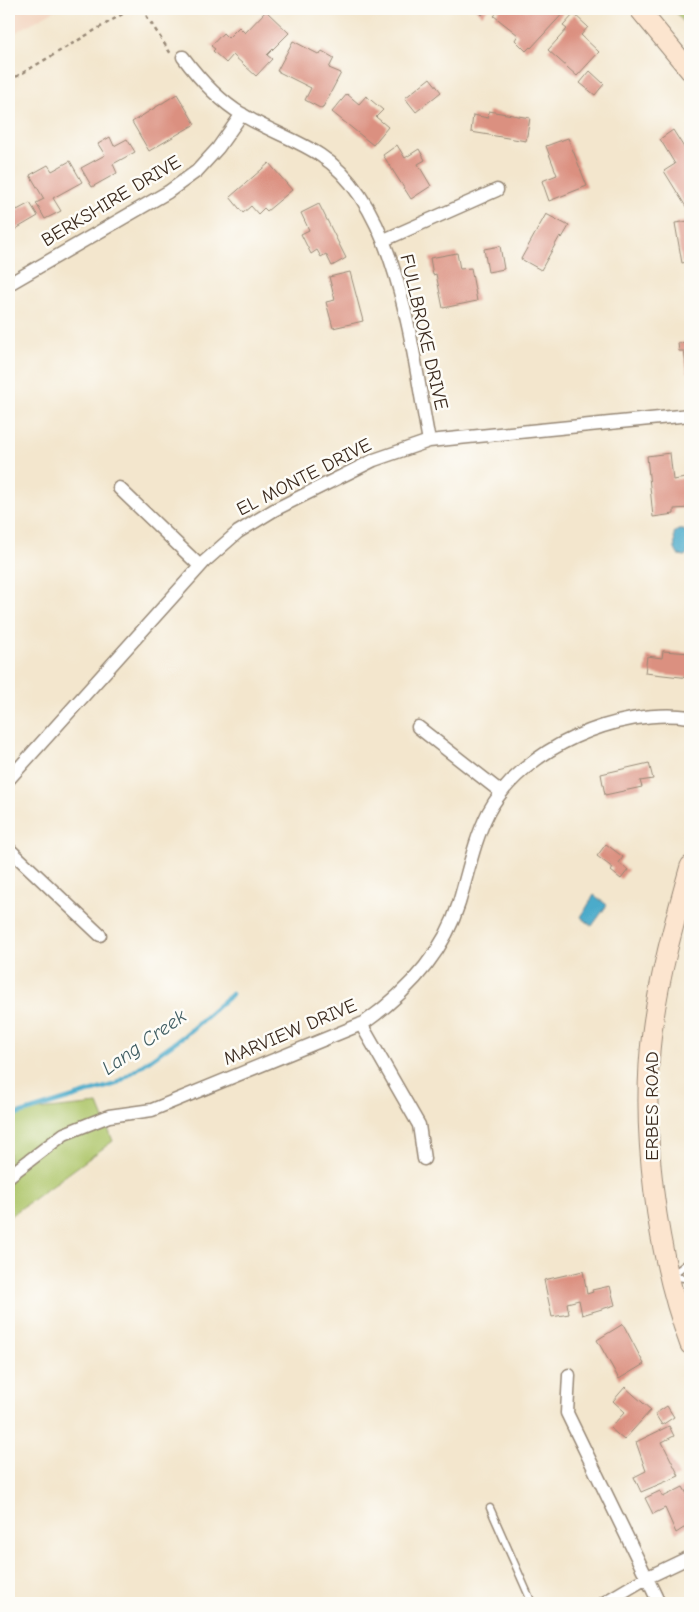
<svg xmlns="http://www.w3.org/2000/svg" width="699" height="1612" viewBox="0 0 699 1612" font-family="'Comic Neue',sans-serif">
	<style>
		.built { fill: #f3d4bf }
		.green { fill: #aec66b; stroke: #747844 }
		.water { fill: #4babca; stroke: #436a74 }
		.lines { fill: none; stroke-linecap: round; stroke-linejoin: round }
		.stream { stroke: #4babca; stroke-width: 4.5 }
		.building { fill: #db9080 }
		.service-casing { stroke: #978876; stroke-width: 9 }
		.minor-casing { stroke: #978876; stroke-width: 15 }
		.secondary-casing { stroke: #978876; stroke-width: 21 }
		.path { stroke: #978876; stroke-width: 2.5; stroke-dasharray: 4 4; stroke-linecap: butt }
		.service { stroke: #fff; stroke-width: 6 }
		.minor { stroke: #fff; stroke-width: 12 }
		.secondary { stroke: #fce5cf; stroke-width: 19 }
		.labels { text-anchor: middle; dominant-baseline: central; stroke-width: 5; stroke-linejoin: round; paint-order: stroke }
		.street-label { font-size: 19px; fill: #3b2a1e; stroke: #fdfcf7 }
		.water-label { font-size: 20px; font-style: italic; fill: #415e63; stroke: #fdfcf7 }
	</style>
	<rect width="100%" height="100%" fill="#fdfcf7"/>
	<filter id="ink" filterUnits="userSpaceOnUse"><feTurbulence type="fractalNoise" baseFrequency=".02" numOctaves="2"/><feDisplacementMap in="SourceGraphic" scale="10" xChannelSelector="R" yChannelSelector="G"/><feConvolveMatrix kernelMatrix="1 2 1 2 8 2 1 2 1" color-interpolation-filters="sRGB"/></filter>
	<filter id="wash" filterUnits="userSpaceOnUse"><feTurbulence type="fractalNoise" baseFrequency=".0096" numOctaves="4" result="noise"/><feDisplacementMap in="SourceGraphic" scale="20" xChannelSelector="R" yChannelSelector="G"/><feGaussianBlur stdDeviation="1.12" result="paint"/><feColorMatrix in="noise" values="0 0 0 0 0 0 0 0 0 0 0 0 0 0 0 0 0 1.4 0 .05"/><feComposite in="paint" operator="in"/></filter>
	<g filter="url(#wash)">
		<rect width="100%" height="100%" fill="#f3e6cd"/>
		<path class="built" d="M 9,9 L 57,9 L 9,36 Z"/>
		<path class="green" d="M 673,9 L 690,9 L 690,30 Z
			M 98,1104 L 113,1141 L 9,1217 L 9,1113 Z"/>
		<path class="water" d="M 678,530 L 684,530 L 687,535 L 689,552 L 685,556 L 678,555 L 675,549 L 674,533 Z
			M 594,895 L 607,905 L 592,926 L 581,917 Z"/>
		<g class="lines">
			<path class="stream" d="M 9,1117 L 116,1084 L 185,1035 L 232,994"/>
		</g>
		<g id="blocks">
			<path class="building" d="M 378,9 L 392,9 L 382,15 Z
				M 475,9 L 488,9 L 482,15 Z
				M 500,9 L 540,10 L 567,9 L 531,48 L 530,47 L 526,51 L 515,40 L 518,35 L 494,16 Z
				M 266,11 L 289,33 L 267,55 L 272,59 L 256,76 L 233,55 L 226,63 L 213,51 L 215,49 L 211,46 L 223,33 L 228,38 L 239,27 L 245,33 Z
				M 574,14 L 588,27 L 581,35 L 599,52 L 577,76 L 548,50 L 567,29 L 563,26 Z
				M 293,41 L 320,55 L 322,51 L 334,58 L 329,68 L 341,73 L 322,109 L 305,100 L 311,88 L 277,71 Z
				M 590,71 L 604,84 L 595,95 L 580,83 Z
				M 430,78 L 441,92 L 416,112 L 405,98 Z
				M 177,94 L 195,124 L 149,151 L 132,122 Z
				M 347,94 L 359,104 L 366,96 L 383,110 L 376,117 L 388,127 L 373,145 L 332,112 Z
				M 489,111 L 530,118 L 526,141 L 471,132 L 473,115 L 488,118 Z
				M 673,130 L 690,157 L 690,209 L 688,210 L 664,171 L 675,164 L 660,139 Z
				M 110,137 L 114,146 L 127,139 L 135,152 L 113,164 L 117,173 L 92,187 L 81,168 L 105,155 L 98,144 Z
				M 568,138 L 587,186 L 549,201 L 542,181 L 557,175 L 546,146 Z
				M 397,145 L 405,158 L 419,149 L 425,160 L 418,164 L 431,186 L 411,199 L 383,155 Z
				M 70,161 L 82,182 L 53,198 L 61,211 L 45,219 L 36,203 L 44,199 L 30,175 L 48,165 L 52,171 Z
				M 269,163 L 292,190 L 267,211 L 264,208 L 258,214 L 251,206 L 243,213 L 230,197 Z
				M 30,203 L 38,216 L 9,233 L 9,207 L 13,204 L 17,210 Z
				M 319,204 L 346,258 L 332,266 L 326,254 L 321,257 L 317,250 L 311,254 L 301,234 L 309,230 L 301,213 Z
				M 546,214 L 569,226 L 562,238 L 560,236 L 541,270 L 521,259 Z
				M 690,221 L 690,261 L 682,263 L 675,223 Z
				M 500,246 L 504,269 L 488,272 L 484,249 Z
				M 457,253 L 460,269 L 471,268 L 477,301 L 443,308 L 436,274 L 433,275 L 430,258 Z
				M 350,272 L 363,321 L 333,328 L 326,302 L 335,300 L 329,277 Z
				M 690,342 L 690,372 L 687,372 L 684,351 L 679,351 L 678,343 Z
				M 670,453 L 673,480 L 686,478 L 690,508 L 674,509 L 674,514 L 653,517 L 647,456 Z
				M 663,651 L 690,653 L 690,678 L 645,673 L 647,656 L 662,658 Z
				M 649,763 L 653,779 L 640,781 L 642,787 L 605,795 L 601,774 Z
				M 606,844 L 623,857 L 619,863 L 628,870 L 621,879 L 611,871 L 613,868 L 597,856 Z
				M 583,1271 L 587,1294 L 593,1292 L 592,1290 L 610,1286 L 615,1305 L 582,1315 L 579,1300 L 567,1303 L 569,1314 L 552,1317 L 544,1280 Z
				M 623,1324 L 644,1364 L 619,1379 L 597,1340 Z
				M 625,1387 L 651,1410 L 624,1440 L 610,1428 L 625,1412 L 613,1401 Z
				M 667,1406 L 674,1417 L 662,1425 L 655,1414 Z
				M 669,1426 L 674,1436 L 662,1442 L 679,1476 L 641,1492 L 634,1477 L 646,1471 L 636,1442 Z
				M 683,1487 L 687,1494 L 690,1492 L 690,1524 L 676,1533 L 665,1508 L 653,1514 L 645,1498 L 660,1491 L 663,1497 Z"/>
		</g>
	</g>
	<g filter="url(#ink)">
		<use href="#blocks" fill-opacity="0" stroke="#978876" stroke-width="1"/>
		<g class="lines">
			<g class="service-casing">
				<path id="service" d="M 672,1275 L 690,1261
					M 672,1276 L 690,1279
					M 490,1508 L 532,1603"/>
			</g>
			<g class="minor-casing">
				<path id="minor" d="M 183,57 C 200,80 218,100 243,115 C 267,130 296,139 320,155 C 400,207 412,354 429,441
					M 384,240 L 497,190
					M 9,284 L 168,192 L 197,171 L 218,148 L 242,114
					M 119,488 L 200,566
					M 418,727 L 501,792
					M 9,779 L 204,562 L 238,532 L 274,510 L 374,460 L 429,441 L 690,415
					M 9,849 L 100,935
					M 361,1024 L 419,1125 L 424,1159
					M 9,1176 L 64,1134 L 109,1116 L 152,1110 L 364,1023 C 406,993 443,955 459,903 C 468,873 474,841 488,813 C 522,748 619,707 690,717
					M 569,1375 L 567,1413 L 659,1603
					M 604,1603 L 646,1578 L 690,1557"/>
			</g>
			<g class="secondary-casing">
				<path id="secondary" d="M 639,9 L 690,71
					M 690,866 C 675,920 659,976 652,1032 C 640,1129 656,1254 690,1345"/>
			</g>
			<path class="path" d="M 142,9 L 171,54
				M 9,81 L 131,9"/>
			<use href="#service" class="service"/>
			<use href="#minor" class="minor"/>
			<use href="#secondary" class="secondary"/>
		</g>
	</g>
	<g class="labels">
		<g class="street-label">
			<text transform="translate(111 201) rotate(-31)">BERKSHIRE DRIVE</text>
			<text transform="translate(424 332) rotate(77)">FULLBROKE DRIVE</text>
			<text transform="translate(304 477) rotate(-27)">EL MONTE DRIVE</text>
			<text transform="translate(290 1032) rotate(-23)">MARVIEW DRIVE</text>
			<text transform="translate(652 1106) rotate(-90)">ERBES ROAD</text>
		</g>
		<g class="water-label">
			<text transform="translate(144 1042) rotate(-35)">Lang Creek</text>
		</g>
	</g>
	<rect width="699" height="1612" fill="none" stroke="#fdfcf7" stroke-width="30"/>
</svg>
